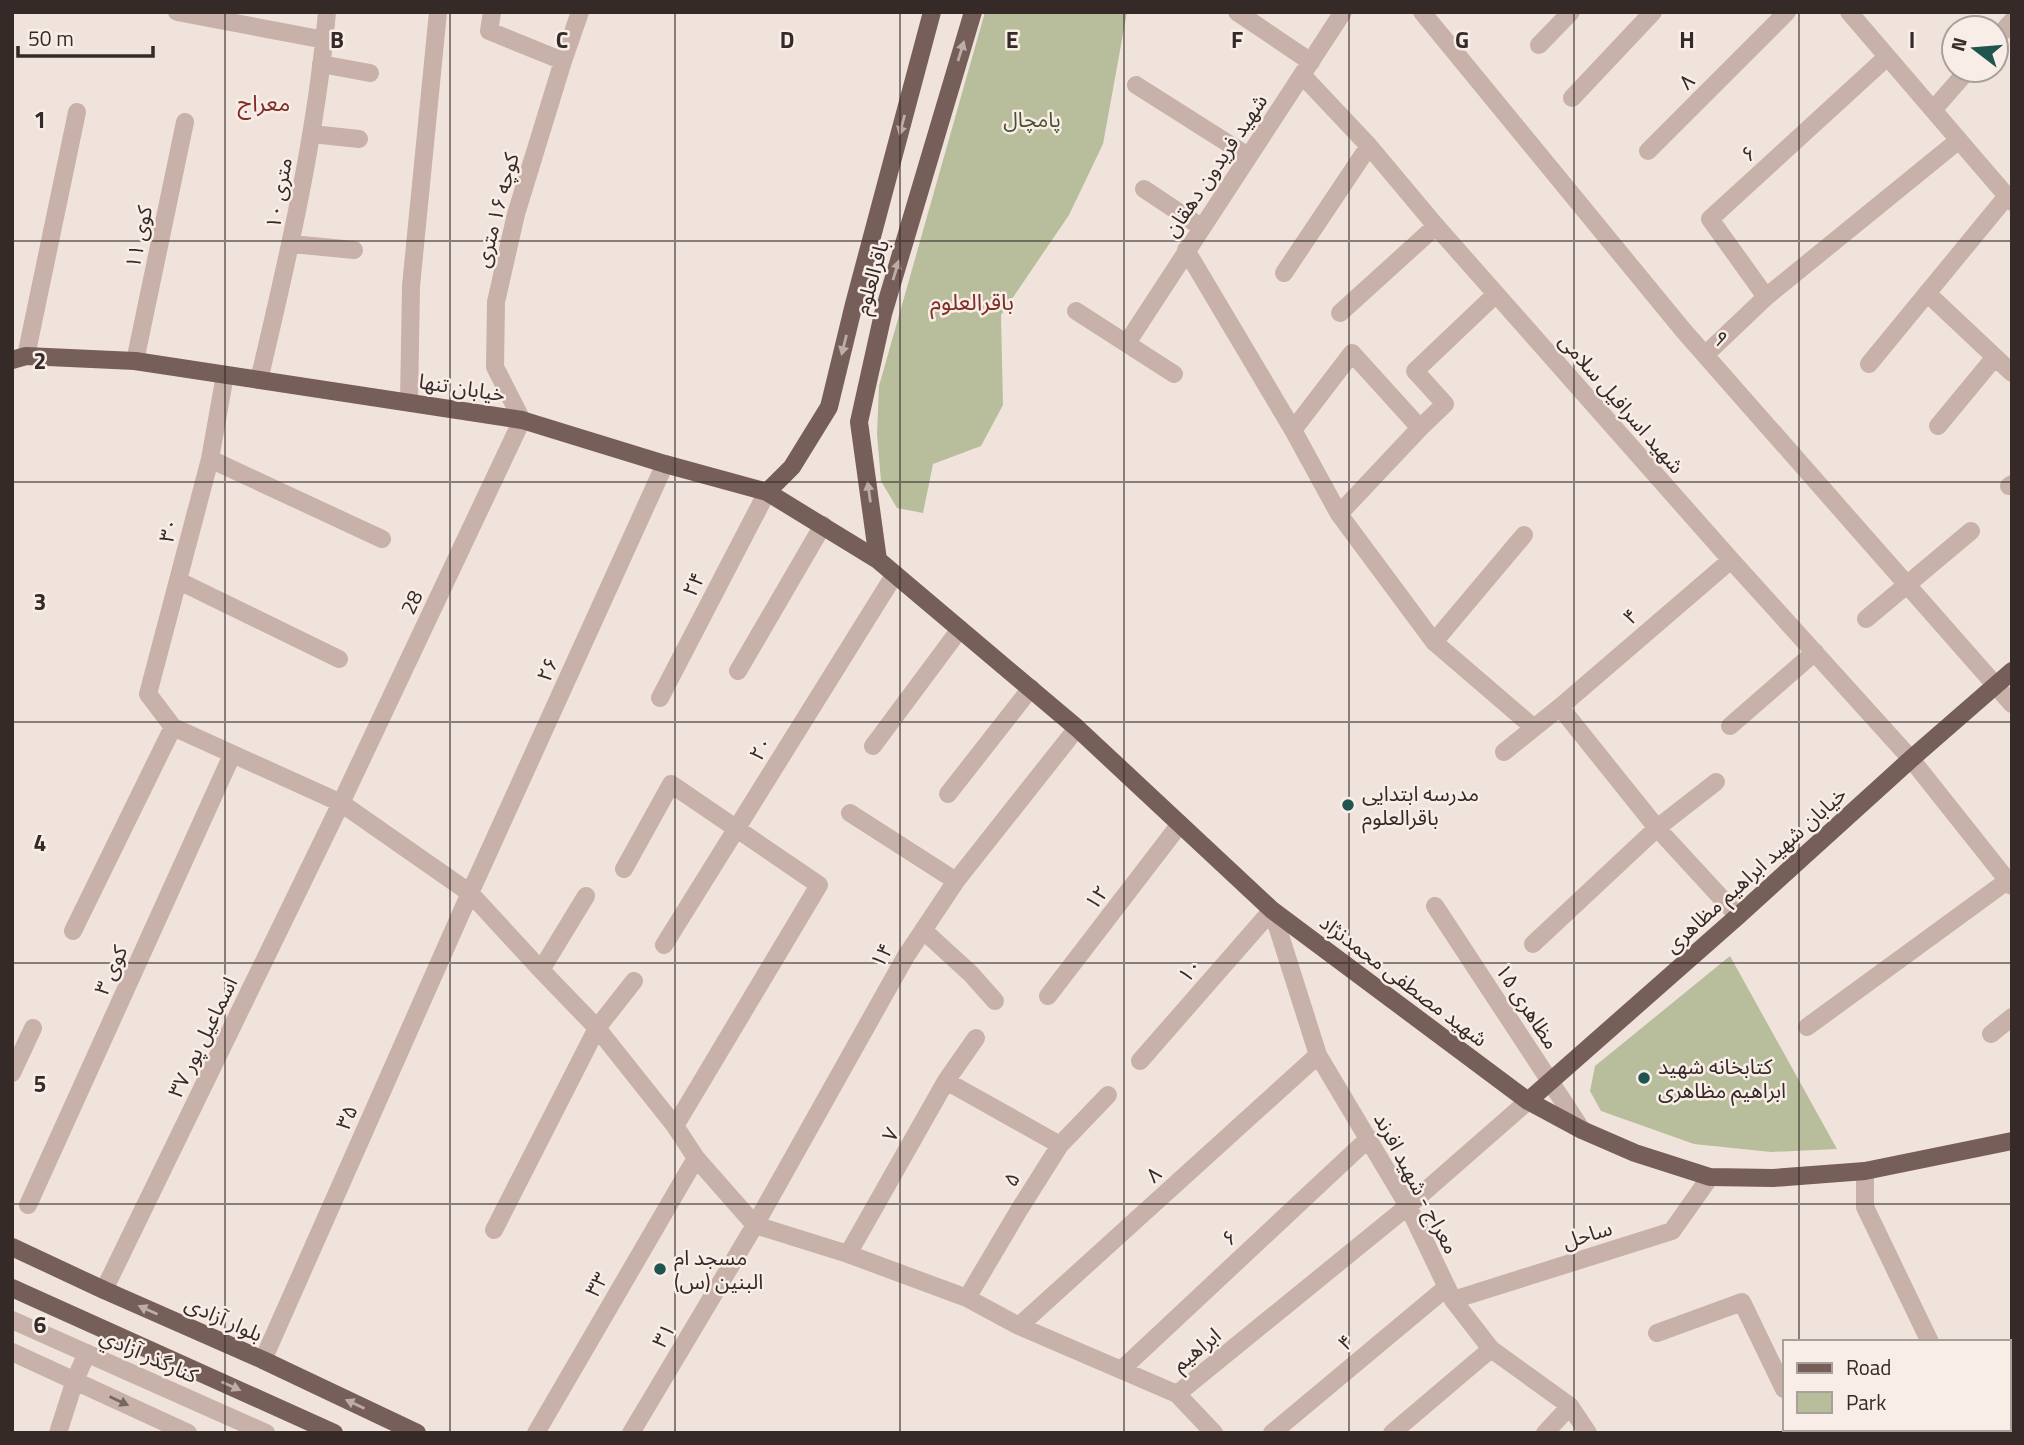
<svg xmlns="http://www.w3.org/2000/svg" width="2024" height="1445" viewBox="0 0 2024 1445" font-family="'Titillium Web','Noto Sans Arabic',sans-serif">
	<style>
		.green { fill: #b8be9c }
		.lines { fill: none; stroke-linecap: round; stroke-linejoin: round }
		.minor { stroke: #c7b1a8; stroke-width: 18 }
		.major { stroke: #765e59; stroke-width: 18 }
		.oneway { fill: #beada7 }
		.oneway2 { fill: #776762 }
		.grid { fill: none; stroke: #352a28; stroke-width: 2; stroke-opacity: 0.55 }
		.poi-dot { fill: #20544f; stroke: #f8eee7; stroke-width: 2.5 }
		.labels { text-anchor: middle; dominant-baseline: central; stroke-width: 5; stroke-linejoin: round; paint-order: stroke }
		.street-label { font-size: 21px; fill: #352a28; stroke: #f8eee7 }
		.park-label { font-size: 21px; fill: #4a512d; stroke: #f8eee7 }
		.poi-label { font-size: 21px; fill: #352a28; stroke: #f8eee7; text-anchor: start }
		.neighbourhood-label { font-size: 23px; fill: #7f2c25; stroke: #f8eee7 }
		.grid-label { font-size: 23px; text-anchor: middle; font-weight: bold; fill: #352a28; stroke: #f8eee7; stroke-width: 5; stroke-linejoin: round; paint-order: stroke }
	</style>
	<rect width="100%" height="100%" fill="#f0e3db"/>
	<path class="green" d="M 985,12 L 1127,12 L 1103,144 L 1069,215 L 1001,315 L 1003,405 L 981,446 L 933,464 L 923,513 L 897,508 L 881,481 L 877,434 L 879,386 Z
		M 1730,956 L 1837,1149 L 1771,1152 L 1694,1144 L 1601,1111 L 1590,1091 L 1595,1066 Z"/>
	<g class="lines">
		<path class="minor" d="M 177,12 L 325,40
			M 492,12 L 489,31 L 563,61
			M 1237,12 L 1311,62
			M 1422,12 L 1683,330 L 2012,704
			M 1849,12 L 2012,202
			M 1996,39 L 2012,21
			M 1539,45 L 1571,12
			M 321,64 L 370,73
			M 1302,75 L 1369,146 L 1436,226 L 1731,560 L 1911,759 L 2012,886
			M 1136,85 L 1248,156
			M 1572,98 L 1653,12
			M 1933,110 L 1968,70
			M 312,134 L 359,139
			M 1648,151 L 1787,12
			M 1144,189 L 1201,227
			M 292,244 L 354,250
			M 1186,250 L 1293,430 L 1339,514 L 1434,642 L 1533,727
			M 1284,273 L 1369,146
			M 1927,293 L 2012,373
			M 1766,297 L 1710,219 L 1887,57
			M 1076,311 L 1174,374
			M 1340,313 L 1436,226
			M 1127,343 L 1343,12
			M 1705,355 L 1766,297 L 1959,140
			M 26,356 L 77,112
			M 135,361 L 185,122
			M 1869,364 L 2007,196
			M 225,375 L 210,459 L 148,694 L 173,727 L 341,803 L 470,893 L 541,970 L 597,1028 L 675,1126 L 696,1158 L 755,1225
			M 259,380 C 288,258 316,137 327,12
			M 409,402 L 411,286 L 438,12
			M 1938,426 L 1995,357
			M 1420,428 L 1445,404 L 1415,371 L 1496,294
			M 1293,430 L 1352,353 L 1420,428 L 1339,514
			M 210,459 L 382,539
			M 2009,486 L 2012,484
			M 179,581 L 339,659
			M 1866,619 L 1971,531
			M 1434,642 L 1524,535
			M 738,671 L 823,525
			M 660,698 L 767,492
			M 1560,707 L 1657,828 L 1738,916
			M 1730,726 L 1815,652
			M 873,746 L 960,629
			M 1504,752 L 1560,707 L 1731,560
			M 948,794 L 1031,688
			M 850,813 L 956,881
			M 624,869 L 671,784 L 819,885 L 675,1126
			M 1435,906 L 1582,1130
			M 1272,910 L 1318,1055 L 1408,1206 L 1453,1300 L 1491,1349 L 1570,1406 L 1588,1433
			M 923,930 L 971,974 L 995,1001
			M 73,931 L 173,727
			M 1533,944 L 1657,828 L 1716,782
			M 664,945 L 895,574
			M 541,970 L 586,896
			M 1048,996 L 1180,824
			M 1807,1027 L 2007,881
			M 1991,1034 L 2012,1017
			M 1140,1061 L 1272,910
			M 12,1073 L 33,1028
			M 946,1081 L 1060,1145
			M 1865,1171 L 1865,1207 L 1930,1342
			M 28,1205 L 232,755
			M 755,1225 L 848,1254 L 967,1298 L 1019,1326 L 1177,1394 L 1214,1433
			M 494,1230 L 597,1028 L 634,981
			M 848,1254 L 946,1081 L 976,1038
			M 104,1290 L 341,803 L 522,420 L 495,367 L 496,302 L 516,214 L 563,61 L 580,12
			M 967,1298 L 1019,1210 L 1060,1145 L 1108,1095
			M 1453,1300 L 1672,1231 L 1710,1177
			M 12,1320 L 266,1433
			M 1019,1326 L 1318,1055
			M 1657,1333 L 1742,1302 L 1784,1389
			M 12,1352 L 188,1433
			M 263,1360 L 470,893 L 665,464
			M 1121,1370 L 1369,1138
			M 1177,1394 L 1408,1206 L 1528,1101
			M 1804,1429 L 1806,1433
			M 1972,1429 L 1973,1433
			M 58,1433 L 75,1380 L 87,1353
			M 536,1433 L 696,1158
			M 631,1433 L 755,1225 L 906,956 L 956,881 L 1077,728
			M 1272,1433 L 1447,1287
			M 1392,1433 L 1491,1349
			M 1545,1433 L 1570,1406"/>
		<path class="major" d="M 12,360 L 26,356 L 135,361 L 522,420 L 665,464 L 767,492 L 878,560 L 1077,728 L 1272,910 L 1528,1101 L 1582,1130 L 1635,1153 L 1710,1177 L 1773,1178 L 1865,1171 L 2012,1141
			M 767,492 L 792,467 L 829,407 L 854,304 L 932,12
			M 878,560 L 859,422 L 883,314 L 973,12
			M 1528,1101 L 1738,916 L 1911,759 L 2012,671
			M 12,1247 L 104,1290 L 263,1360 L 417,1433
			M 12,1288 L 334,1433"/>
	</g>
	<defs><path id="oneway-solid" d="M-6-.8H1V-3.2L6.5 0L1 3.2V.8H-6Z" transform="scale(1.75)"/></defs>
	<g class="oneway">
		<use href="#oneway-solid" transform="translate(961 51) rotate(-73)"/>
		<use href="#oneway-solid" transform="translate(902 125) rotate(105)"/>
		<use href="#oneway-solid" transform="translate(896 270) rotate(-73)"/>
		<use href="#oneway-solid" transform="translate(844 345) rotate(104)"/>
		<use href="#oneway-solid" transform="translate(869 492) rotate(-98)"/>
		<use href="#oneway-solid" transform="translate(148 1310) rotate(-156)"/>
		<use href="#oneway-solid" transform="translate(231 1386) rotate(24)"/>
		<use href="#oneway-solid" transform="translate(355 1404) rotate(-155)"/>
	</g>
	<use class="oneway2" href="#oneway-solid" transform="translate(119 1401) rotate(25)"/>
	<path class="grid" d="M 225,12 L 225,1433M 450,12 L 450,1433M 675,12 L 675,1433M 900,12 L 900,1433M 1124,12 L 1124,1433M 1349,12 L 1349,1433M 1574,12 L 1574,1433M 1799,12 L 1799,1342M 12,241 L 2012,241M 12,482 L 2012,482M 12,722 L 2012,722M 12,963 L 2012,963M 12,1204 L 2012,1204M 1799,1429 L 1799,1433"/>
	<g class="poi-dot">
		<circle cx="1348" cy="805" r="7"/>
		<circle cx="1644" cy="1078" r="7"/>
		<circle cx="660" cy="1269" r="7"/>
	</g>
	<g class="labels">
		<g class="street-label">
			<text transform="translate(1686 81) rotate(-45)">۸</text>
			<text transform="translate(1748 153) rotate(-42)">۶</text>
			<text transform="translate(1215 165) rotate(-56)">شهید فریدون دهقان</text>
			<text transform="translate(278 193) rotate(-80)">۱۰ متری</text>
			<text transform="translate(496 210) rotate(-75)">کوچه ۱۶ متری</text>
			<text transform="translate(138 237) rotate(-78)">کوی ۱۱</text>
			<text transform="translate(871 277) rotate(-74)">باقرالعلوم</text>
			<text transform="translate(1721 338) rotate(49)">۹</text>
			<text transform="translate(462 387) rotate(9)">خیابان تنها</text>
			<text transform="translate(1622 403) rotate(49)">شهید اسرافیل سلامی</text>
			<text transform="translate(168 530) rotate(-76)">۳۰</text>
			<text transform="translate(693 584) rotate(-63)">۲۴</text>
			<text transform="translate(411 602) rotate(-65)">28</text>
			<text transform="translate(1630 616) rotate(-41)">۴</text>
			<text transform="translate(547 669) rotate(-66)">۲۶</text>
			<text transform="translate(760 748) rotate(-58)">۲۰</text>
			<text transform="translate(1755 869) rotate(-42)">خیابان شهید ابراهیم مظاهری</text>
			<text transform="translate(1096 897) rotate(-52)">۱۲</text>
			<text transform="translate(881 955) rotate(-60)">۱۴</text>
			<text transform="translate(110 970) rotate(-66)">کوی ۳</text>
			<text transform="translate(1189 970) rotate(-49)">۱۰</text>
			<text transform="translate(1404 980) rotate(37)">شهید مصطفی محمدنژاد</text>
			<text transform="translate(1528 1006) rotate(57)">۱۵ مظاهری</text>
			<text transform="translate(202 1037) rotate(-64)">اسماعیل پور ۳۷</text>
			<text transform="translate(346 1117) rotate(-66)">۳۵</text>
			<text transform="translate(890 1134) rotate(-61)">۷</text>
			<text transform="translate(1153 1174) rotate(-42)">۸</text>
			<text transform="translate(1011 1179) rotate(-58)">۵</text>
			<text transform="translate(1417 1183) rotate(62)">معراج - شهید افرند</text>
			<text transform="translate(1587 1234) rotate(-17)">ساحل</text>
			<text transform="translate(1229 1237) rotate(-43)">۶</text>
			<text transform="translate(596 1284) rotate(-60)">۳۳</text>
			<text transform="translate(224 1318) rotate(24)">بلوار آزادی</text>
			<text transform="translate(663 1335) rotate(-59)">۳۱</text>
			<text transform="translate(1345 1342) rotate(-40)">۴</text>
			<text transform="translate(1196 1349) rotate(-39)">ابراهیم</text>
			<text transform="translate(149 1355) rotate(24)">کنارگذر آزادي</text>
		</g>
		<g class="park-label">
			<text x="1032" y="119">پامچال</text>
		</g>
		<g class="poi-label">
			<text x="1362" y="793">مدرسه ابتدایی<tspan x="1362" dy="24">باقرالعلوم</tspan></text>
			<text x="1658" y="1066">کتابخانه شهید<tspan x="1658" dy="24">ابراهیم مظاهری</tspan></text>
			<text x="674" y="1257">مسجد ام<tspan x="674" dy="24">البنین (س)</tspan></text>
		</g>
		<g class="neighbourhood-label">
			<text x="264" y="102">معراج</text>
			<text x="972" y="301">باقرالعلوم</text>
		</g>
	</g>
	<g class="grid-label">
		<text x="337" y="48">B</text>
		<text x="562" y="48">C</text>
		<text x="787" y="48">D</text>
		<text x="1012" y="48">E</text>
		<text x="1237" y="48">F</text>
		<text x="1462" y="48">G</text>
		<text x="1687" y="48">H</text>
		<text x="1912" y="48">I</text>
		<text x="40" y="128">1</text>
		<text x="40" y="369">2</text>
		<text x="40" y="610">3</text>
		<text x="40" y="851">4</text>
		<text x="40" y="1092">5</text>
		<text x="40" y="1333">6</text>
	</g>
	<rect width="2024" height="1445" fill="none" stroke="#352a28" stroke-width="28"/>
	<rect x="1783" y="1340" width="228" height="91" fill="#f8eee7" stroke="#aaa09b" stroke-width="2"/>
	<rect x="1797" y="1363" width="35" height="10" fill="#765e59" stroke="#aaa09b" stroke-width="2"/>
	<text x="1846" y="1375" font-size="21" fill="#352a28">Road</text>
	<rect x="1797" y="1392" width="35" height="21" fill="#b8be9c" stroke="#aaa09b" stroke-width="2"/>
	<text x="1846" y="1410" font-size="21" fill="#352a28">Park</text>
	<g transform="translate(1975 49) rotate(286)"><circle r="33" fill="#f8eee7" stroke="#aaa09b" stroke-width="2"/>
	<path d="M0-5L12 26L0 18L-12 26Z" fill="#20544f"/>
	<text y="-10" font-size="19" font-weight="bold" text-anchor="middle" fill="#352a28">N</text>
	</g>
	<path d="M18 46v10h135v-10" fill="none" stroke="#352a28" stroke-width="3.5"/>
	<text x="28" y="46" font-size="21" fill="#352a28" stroke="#f8eee7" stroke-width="5" paint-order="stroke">50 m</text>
</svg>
